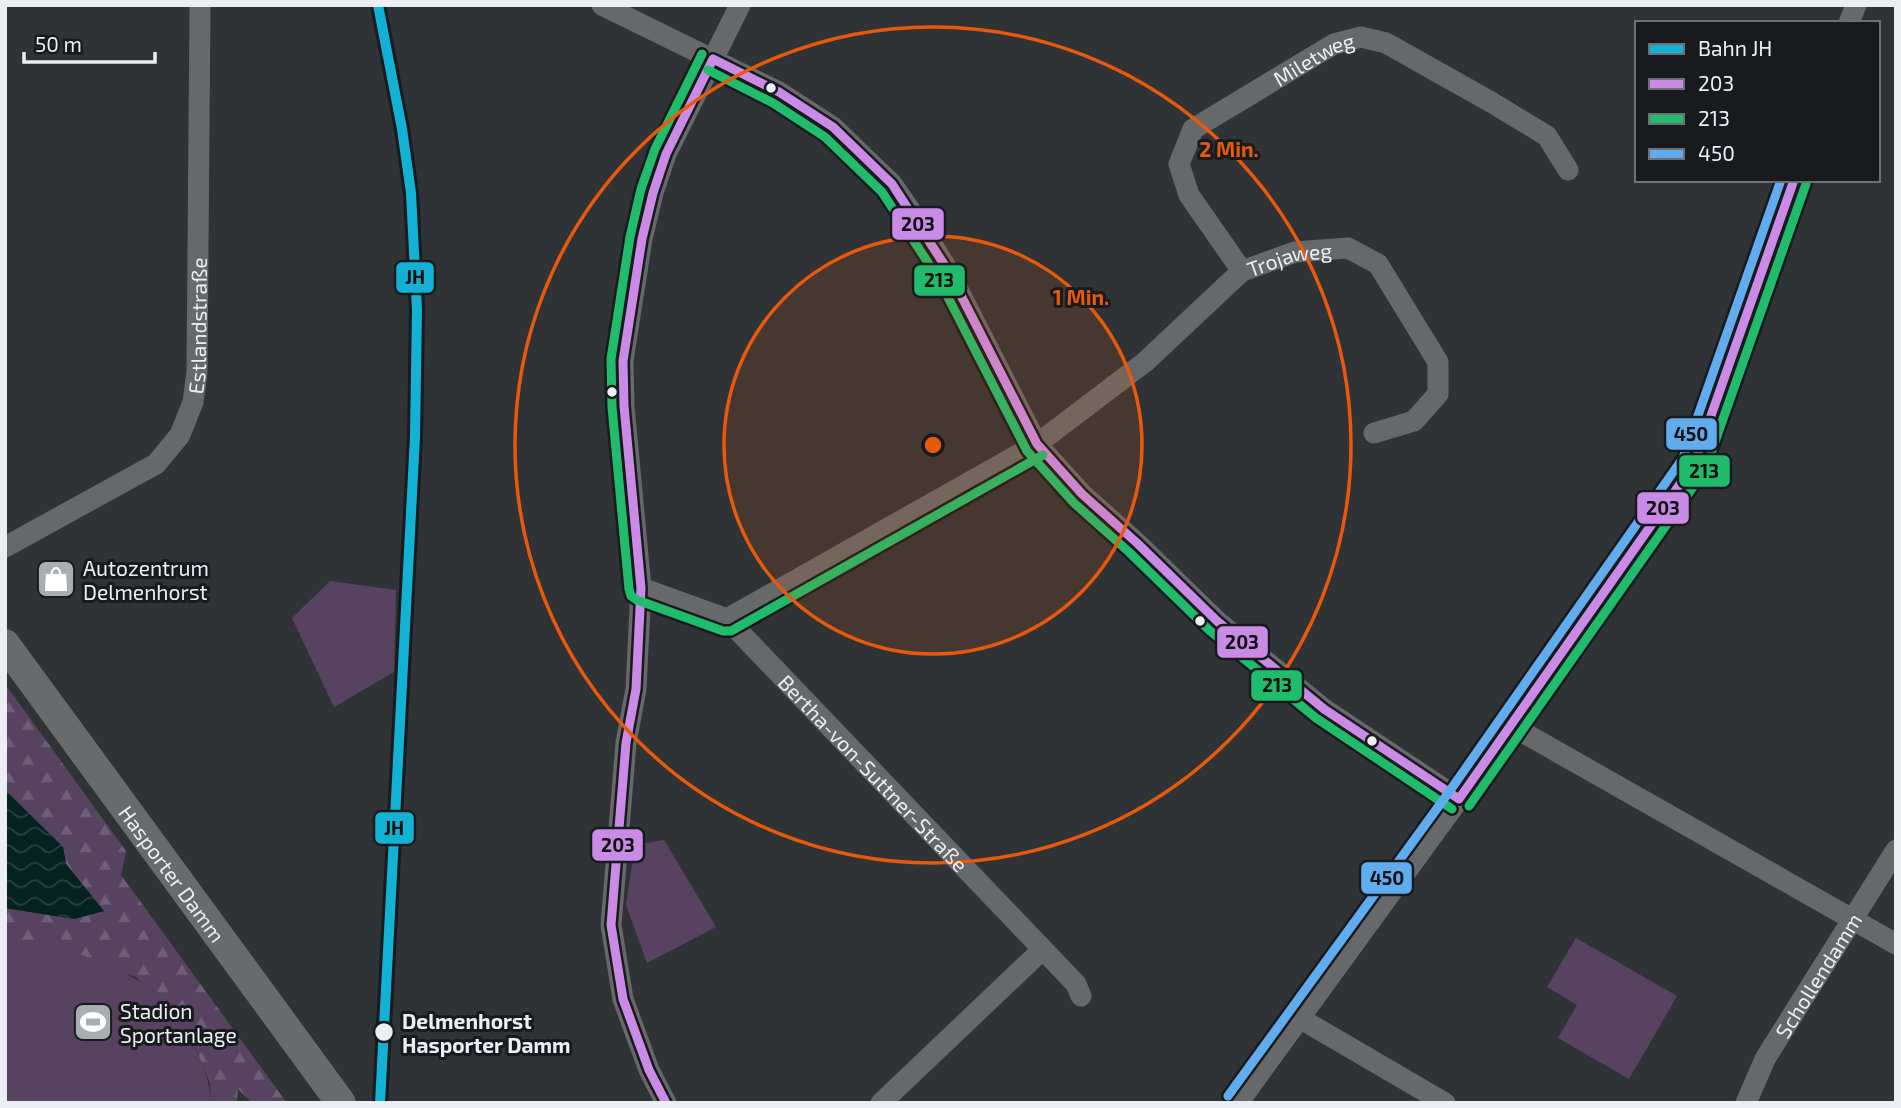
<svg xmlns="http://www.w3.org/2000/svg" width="1901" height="1108" viewBox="0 0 1901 1108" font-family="'Exo 2',sans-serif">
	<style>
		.forest { fill: url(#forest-firs) }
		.park { fill: #574360 }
		.water { fill: url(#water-waves) }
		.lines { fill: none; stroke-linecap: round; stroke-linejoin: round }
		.street { stroke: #666869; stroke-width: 21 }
		.secondary { stroke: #686a6c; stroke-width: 30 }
		.bus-1-casing { stroke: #181a1d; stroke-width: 14 }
		.bus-2-casing { stroke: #181a1d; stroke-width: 14 }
		.bus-3-casing { stroke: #181a1d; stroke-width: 14 }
		.bus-1 { stroke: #ca8be6; stroke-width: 9 }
		.bus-2 { stroke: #20bc6c; stroke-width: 9 }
		.bus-3 { stroke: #60acee; stroke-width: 9 }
		.rail-1-casing { stroke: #181a1d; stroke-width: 16 }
		.rail-1 { stroke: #13b2d5; stroke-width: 10 }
		.ring { fill: none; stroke: #e8590c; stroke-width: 3.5 }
		.bus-dot { fill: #ebeff3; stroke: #181a1d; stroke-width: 2.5 }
		.labels { text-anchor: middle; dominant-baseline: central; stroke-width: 6; stroke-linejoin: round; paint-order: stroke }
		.street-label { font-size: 21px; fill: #ebeff3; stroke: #181a1d }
		.poi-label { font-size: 21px; fill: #ebeff3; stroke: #181a1d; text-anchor: start }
		.stop-label { font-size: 21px; font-weight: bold; fill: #ebeff3; stroke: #181a1d; text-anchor: start }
		.centre { fill: #e8590c; stroke: #181a1d; stroke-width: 3.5 }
		.ring-label { font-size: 21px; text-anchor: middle; font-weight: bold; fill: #e8590c; stroke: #181a1d; stroke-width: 6; stroke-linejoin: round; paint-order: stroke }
		.line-badge { stroke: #181a1d; stroke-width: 2.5 }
		.pale-badge-label { font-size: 19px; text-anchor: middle; font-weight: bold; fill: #111 }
	</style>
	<defs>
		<pattern id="forest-firs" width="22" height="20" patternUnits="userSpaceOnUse" patternTransform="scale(1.75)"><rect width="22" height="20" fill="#574360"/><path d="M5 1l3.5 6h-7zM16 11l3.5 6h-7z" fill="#6f5e77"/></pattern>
		<pattern id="water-waves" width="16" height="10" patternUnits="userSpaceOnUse" patternTransform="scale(1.75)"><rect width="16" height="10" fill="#04221e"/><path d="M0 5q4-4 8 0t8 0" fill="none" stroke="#29423f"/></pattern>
	</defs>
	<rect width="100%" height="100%" fill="#303336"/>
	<path class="forest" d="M 8,688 L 126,851 L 121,875 L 287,1103 L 252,1103 L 238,1089 L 237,1103 L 211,1103 L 210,1083 L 191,1038 L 136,977 L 74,953 L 5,944 L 5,908 L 74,919 L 104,911 L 66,864 L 63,847 L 5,790 L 5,690 Z"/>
	<path class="park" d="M 330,581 L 396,590 L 394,672 L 334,707 L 292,618 Z
		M 664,840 L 716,927 L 647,963 L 626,905 L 635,845 Z
		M 1576,938 L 1677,996 L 1629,1079 L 1558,1038 L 1577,1005 L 1547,987 Z
		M 5,944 C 28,947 53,947 75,953 C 127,968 172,995 194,1046 C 203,1066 210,1081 211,1103 L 5,1103 Z"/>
	<path class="water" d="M 5,790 L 63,847 L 66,864 L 104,911 L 74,919 L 5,908 Z"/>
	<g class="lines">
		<g class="street">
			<path d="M 602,5 L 779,92 L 833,127 L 892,184 L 919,223 L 949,272 L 1037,444 L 1082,494 L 1137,543 L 1217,621 L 1324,709 L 1459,799"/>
			<path d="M 1849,23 L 1856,5"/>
			<path id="s1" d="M 1242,271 L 1189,195 L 1179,164 L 1193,129 L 1334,44 L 1361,37 L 1386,43 L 1491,102 L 1547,136 L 1568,170"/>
			<path id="s2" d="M 5,547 L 156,464 L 180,435 L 193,402 L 197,372 L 200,5"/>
			<path id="s3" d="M 641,588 L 727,619 L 1076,984 L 1081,996"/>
			<path id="s4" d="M 727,619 L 1037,444 L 1145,362 L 1242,271 L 1295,252 L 1348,248 L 1378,264 L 1438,362 L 1438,394 L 1414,421 L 1374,433"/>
			<path d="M 1510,725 L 1896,944"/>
			<path d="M 1301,1019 L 1445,1103"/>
			<path d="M 666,1103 L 649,1070 L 623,999 L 611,925 L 626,743 L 636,689 L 641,588 L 624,406 L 623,361 L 642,239 L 653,193 L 666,154 L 740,5"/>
			<path d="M 881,1103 L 1042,950"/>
			<path d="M 1238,1103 L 1459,799 L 1694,464 L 1794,180"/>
			<path id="s5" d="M 1746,1103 L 1765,1059 L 1896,850"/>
		</g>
		<path class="secondary" id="s6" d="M 5,644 L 341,1103"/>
		<g class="bus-1-casing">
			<path id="bus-1" d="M 713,59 L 779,92 L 833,127 L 892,184 L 949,272 L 1037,444 L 1082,494 L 1137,543 L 1217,621 L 1324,709 L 1459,799
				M 1459,799 L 1694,464 L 1794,180
				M 666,1103 L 649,1070 L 623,999 L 611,925 L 626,743 L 636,689 L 641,588 L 624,406 L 623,361 L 642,239 L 653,193 L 666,154 L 713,59"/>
		</g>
		<g class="bus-2-casing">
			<path id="bus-2" d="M 702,54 L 655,149 L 641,189 L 630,237 L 611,359 L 612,407 L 629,589 L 631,596 L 637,600 L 723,631 L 731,631 L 1043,455
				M 708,70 L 773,103 L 825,137 L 882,192 L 938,278 L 1027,451 L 1074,503 L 1129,552 L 1209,630 L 1316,718 L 1452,809
				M 1469,806 L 1705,470 L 1806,184"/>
		</g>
		<g class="bus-3-casing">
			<path id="bus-3" d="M 1228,1096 L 1449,792 L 1683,458 L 1781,180"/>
		</g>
		<use href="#bus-1" class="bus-1"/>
		<use href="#bus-2" class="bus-2"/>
		<use href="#bus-3" class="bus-3"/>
		<g class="rail-1-casing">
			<path id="rail-1" d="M 378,5 L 402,129 L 411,193 L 417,310 L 415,437 L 380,1103"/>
		</g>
		<use href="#rail-1" class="rail-1"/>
	</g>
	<circle cx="933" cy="445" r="209" fill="#e8590c" fill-opacity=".12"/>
	<g class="ring">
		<circle cx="933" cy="445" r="209"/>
		<circle cx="933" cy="445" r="418"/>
	</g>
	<defs>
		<g id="shop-square" transform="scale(2.0125)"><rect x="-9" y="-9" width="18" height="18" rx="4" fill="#aaadb1" stroke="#181a1d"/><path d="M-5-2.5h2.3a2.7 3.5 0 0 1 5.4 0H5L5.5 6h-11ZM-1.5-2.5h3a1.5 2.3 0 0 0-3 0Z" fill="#fff"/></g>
		<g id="stadium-square" transform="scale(2.0125)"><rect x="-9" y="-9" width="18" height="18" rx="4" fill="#aaadb1" stroke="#181a1d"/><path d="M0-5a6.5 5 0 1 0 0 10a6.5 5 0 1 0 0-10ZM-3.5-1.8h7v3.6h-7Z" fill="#fff"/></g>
	</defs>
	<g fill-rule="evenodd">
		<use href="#shop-square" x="56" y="579"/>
		<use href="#stadium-square" x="93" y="1022"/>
	</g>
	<g class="bus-dot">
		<circle cx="771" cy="88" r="6"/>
		<circle cx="612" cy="392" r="6"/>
		<circle cx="1200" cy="621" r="6"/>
		<circle cx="1372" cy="741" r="6"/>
		<circle cx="384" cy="1032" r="10"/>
	</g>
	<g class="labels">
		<g class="street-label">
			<text stroke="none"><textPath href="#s1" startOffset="303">Miletweg</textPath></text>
			<text stroke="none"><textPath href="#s4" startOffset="674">Trojaweg</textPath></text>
			<text stroke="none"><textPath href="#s2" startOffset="322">Estlandstraße</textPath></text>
			<text stroke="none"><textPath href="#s3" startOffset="304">Bertha-von-Suttner-Straße</textPath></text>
			<text stroke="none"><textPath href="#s6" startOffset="284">Hasporter Damm</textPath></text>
			<text stroke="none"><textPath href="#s5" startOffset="147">Schollendamm</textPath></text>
		</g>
		<g class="poi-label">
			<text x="83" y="567">Autozentrum<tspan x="83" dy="24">Delmenhorst</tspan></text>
			<text x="120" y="1010">Stadion<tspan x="120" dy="24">Sportanlage</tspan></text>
		</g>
		<g class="stop-label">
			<text x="402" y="1020">Delmenhorst<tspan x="402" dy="24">Hasporter Damm</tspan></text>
		</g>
	</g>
	<circle cx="933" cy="445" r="10" class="centre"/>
	<g class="ring-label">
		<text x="1229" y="157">2 Min.</text>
		<text x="1081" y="305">1 Min.</text>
	</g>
	<g class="line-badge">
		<rect x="891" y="207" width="54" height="34" rx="7" fill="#ca8be6"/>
		<rect x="395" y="261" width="40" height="33" rx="7" fill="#13b2d5"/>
		<rect x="913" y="264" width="53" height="33" rx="7" fill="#20bc6c"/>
		<rect x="1665" y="417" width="53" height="34" rx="7" fill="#60acee"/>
		<rect x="1678" y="454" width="53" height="34" rx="7" fill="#20bc6c"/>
		<rect x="1636" y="491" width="54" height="34" rx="7" fill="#ca8be6"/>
		<rect x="1216" y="625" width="53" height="34" rx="7" fill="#ca8be6"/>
		<rect x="1250" y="669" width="53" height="33" rx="7" fill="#20bc6c"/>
		<rect x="374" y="811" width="41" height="34" rx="7" fill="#13b2d5"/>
		<rect x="591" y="828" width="53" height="34" rx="7" fill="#ca8be6"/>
		<rect x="1360" y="861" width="53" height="34" rx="7" fill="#60acee"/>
	</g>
	<g class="pale-badge-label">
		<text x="918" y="231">203</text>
		<text x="415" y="284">JH</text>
		<text x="939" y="287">213</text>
		<text x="1691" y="441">450</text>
		<text x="1704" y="478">213</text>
		<text x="1663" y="515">203</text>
		<text x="1242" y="649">203</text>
		<text x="1277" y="692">213</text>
		<text x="394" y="835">JH</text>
		<text x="618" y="852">203</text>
		<text x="1387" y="885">450</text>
	</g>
	<rect width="1901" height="1108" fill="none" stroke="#ebeff3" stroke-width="14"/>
	<rect x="1635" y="21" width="245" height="161" fill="#181a1d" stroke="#6c6f73" stroke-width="2"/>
	<rect x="1649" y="44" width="35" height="10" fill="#13b2d5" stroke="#6c6f73" stroke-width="2"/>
	<text x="1698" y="56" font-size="21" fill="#ebeff3">Bahn JH</text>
	<rect x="1649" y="79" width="35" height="10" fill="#ca8be6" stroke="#6c6f73" stroke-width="2"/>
	<text x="1698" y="91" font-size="21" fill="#ebeff3">203</text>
	<rect x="1649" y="114" width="35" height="10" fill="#20bc6c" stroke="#6c6f73" stroke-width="2"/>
	<text x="1698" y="126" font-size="21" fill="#ebeff3">213</text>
	<rect x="1649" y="149" width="35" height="10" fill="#60acee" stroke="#6c6f73" stroke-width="2"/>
	<text x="1698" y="161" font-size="21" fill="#ebeff3">450</text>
	<path d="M24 52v10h131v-10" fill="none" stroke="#ebeff3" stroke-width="3.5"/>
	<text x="35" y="52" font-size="21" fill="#ebeff3" stroke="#181a1d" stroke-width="5" paint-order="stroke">50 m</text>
</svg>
